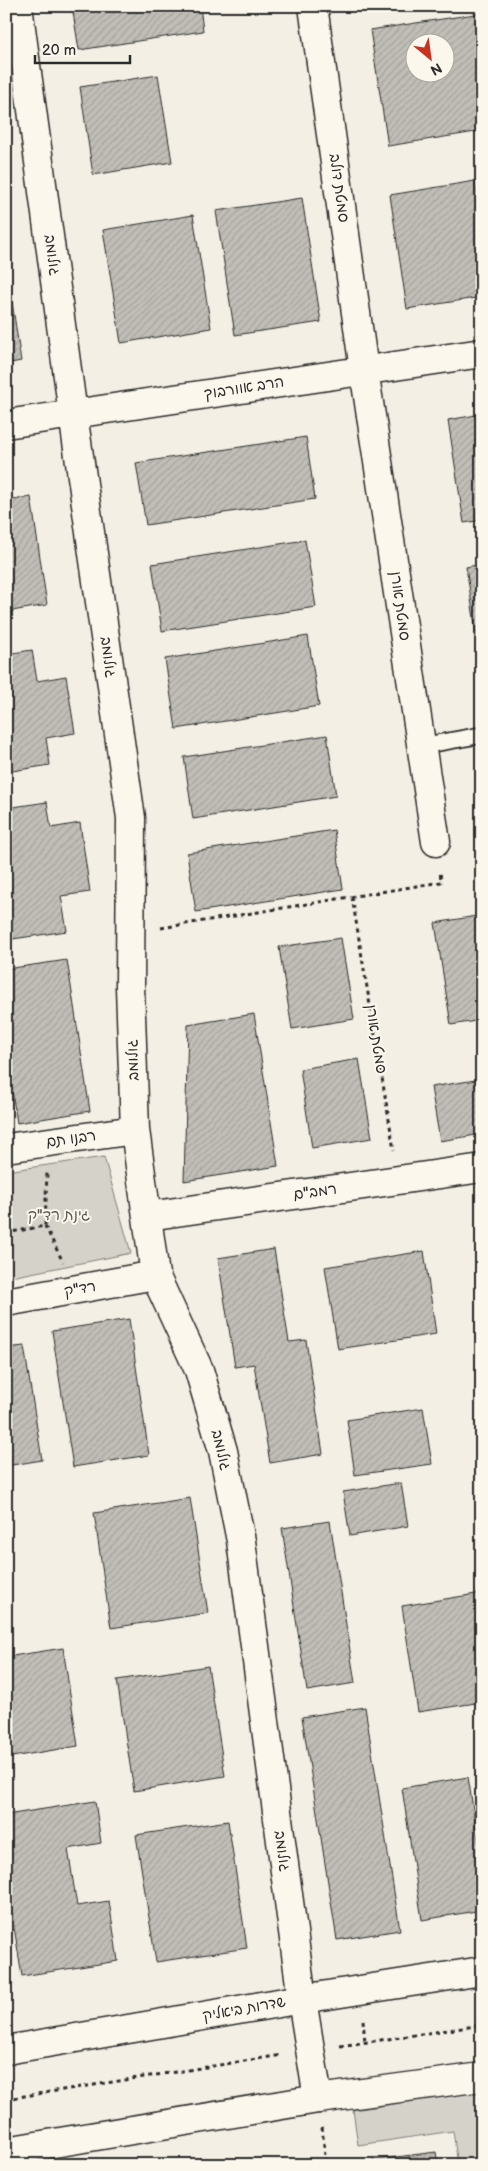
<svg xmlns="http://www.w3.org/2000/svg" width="488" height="2171" viewBox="0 0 488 2171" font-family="'Balsamiq Sans','Playpen Sans Hebrew',sans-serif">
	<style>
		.green { fill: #d5d2c9; stroke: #807e7a }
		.building { fill: url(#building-hatch); stroke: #2b2b2b; fill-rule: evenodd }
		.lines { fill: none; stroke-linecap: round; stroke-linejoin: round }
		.service-casing { stroke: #2b2b2b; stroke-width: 19 }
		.minor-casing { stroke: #2b2b2b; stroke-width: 31 }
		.tertiary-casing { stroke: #2b2b2b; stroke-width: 31 }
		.path { stroke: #2b2b2b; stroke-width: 3; stroke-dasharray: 4 4; stroke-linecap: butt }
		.service { stroke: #fbf7ec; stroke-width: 15 }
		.minor { stroke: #fbf7ec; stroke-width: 28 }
		.tertiary { stroke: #fbf7ec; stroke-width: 28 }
		.labels { text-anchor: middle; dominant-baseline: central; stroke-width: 4; stroke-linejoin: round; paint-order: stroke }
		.street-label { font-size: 15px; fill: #2b2b2b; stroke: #fbf7ec }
		.park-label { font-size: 15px; fill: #565552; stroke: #fbf7ec }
	</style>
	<defs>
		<pattern id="building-hatch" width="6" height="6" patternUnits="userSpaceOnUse" patternTransform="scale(1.25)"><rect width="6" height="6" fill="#c0beb6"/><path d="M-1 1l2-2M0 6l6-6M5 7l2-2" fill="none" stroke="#a5a39d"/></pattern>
	</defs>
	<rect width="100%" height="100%" fill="#f3efe4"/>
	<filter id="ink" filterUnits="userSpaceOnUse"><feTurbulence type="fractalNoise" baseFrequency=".02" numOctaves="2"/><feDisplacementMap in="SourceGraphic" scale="10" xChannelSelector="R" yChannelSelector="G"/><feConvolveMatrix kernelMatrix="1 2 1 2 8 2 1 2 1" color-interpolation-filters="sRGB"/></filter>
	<g filter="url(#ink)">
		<path class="green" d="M 104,1157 L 131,1253 L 6,1278 L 6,1171 Z
			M 482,2091 L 482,2165 L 458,2165 L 453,2131 L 358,2145 L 353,2110 Z"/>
		<path class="building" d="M 72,6 L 200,6 L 203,31 L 79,50 Z
			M 482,13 L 482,131 L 388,146 L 370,30 ZM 416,42 L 446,42 L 446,72 L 416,72 Z
			M 158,75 L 172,162 L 93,175 L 80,87 Z
			M 475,181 L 482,227 L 482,297 L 407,309 L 390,195 Z
			M 302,198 L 321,322 L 235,335 L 216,211 Z
			M 193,215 L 211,328 L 121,343 L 103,230 Z
			M 6,262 L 21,361 L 6,364 Z
			M 482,414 L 482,520 L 464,523 L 448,420 Z
			M 306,437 L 315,499 L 146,525 L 136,463 Z
			M 31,497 L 47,605 L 6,612 L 6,501 Z
			M 305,540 L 316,607 L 162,631 L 152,564 Z
			M 482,564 L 482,670 L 466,567 Z
			M 308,636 L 319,706 L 176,729 L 165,659 Z
			M 32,650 L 37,681 L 66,676 L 75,733 L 46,738 L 50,765 L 6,772 L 6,654 Z
			M 327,735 L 336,796 L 193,819 L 184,757 Z
			M 47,802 L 51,828 L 80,823 L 90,892 L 61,896 L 67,931 L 6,940 L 6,808 Z
			M 334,830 L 343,889 L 196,912 L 187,853 Z
			M 482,915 L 482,1020 L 451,1025 L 435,923 Z
			M 341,938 L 354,1019 L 292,1029 L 279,947 Z
			M 67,960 L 90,1111 L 17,1123 L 6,1055 L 6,969 Z
			M 254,1014 L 278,1166 L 184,1181 L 188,1025 Z
			M 359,1059 L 372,1138 L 312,1148 L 300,1069 Z
			M 482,1079 L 482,1134 L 440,1141 L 431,1087 Z
			M 274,1249 L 289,1342 L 306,1340 L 323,1454 L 270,1463 L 254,1364 L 235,1367 L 218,1258 Z
			M 424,1251 L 436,1334 L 338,1349 L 325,1267 Z
			M 129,1319 L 149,1455 L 73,1467 L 52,1331 Z
			M 24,1346 L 42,1460 L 6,1466 L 6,1348 Z
			M 423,1408 L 432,1464 L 355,1475 L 347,1420 Z
			M 401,1483 L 408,1526 L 350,1536 L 343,1492 Z
			M 190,1498 L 208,1613 L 111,1628 L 94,1513 Z
			M 330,1521 L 355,1683 L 307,1691 L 282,1528 Z
			M 482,1593 L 482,1702 L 418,1712 L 402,1606 Z
			M 63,1648 L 78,1746 L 6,1758 L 6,1657 Z
			M 208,1666 L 225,1776 L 134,1791 L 117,1680 Z
			M 365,1707 L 400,1930 L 337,1940 L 302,1717 Z
			M 468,1777 L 482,1865 L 482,1910 L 422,1920 L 402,1788 Z
			M 95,1801 L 101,1843 L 68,1849 L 77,1906 L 109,1901 L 118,1961 L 22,1976 L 6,1878 L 6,1815 Z
			M 228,1821 L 247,1948 L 156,1962 L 136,1835 Z
			M 436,2152 L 438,2165 L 373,2165 L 372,2160 Z"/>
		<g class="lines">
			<g class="service-casing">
				<path id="service" d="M 421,746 L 482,735"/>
			</g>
			<g class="minor-casing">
				<path id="minor" d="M 18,6 L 73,414 L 131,818 L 130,987 L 135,1130 L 155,1275 L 199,1370 L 223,1451 L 241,1541 L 302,1999 L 318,2099
					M 313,6 L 364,370 L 436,842
					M 6,424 L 482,353
					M 6,1148 L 135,1130
					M 148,1216 L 482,1168
					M 6,1302 L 155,1275"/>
			</g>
			<g class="tertiary-casing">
				<path id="tertiary" d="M 6,2050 L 302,1999 L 482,1971
					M 6,2151 L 318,2099 L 482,2077"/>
			</g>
			<path class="path" d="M 352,897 L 394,1150
				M 161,928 L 441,882 L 440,870
				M 45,1226 L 63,1262
				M 6,1233 L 45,1226 L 47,1172
				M 363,2020 L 365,2042
				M 340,2046 L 482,2025
				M 6,2099 L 282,2055
				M 322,2127 L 326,2165"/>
			<use href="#service" class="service"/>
			<use href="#minor" class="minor"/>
			<use href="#tertiary" class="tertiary"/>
		</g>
	</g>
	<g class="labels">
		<g class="street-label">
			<text transform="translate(339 188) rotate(82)">סמטת דולב</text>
			<text transform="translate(52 255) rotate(82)">גולומב</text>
			<text transform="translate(244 388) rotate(-9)">הרב אוורבוך</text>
			<text transform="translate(400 606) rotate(82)">סמטת אורן</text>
			<text transform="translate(108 657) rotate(82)">גולומב</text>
			<text transform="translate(376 1039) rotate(81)">סמטת אורן</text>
			<text transform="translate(133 1060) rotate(-92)">גולומב</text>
			<text transform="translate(71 1139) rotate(-8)">רבנו תם</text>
			<text transform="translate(315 1192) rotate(-8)">רמב"ם</text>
			<text transform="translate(80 1289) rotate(-10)">רד"ק</text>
			<text transform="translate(221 1450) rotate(76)">גולומב</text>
			<text transform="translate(282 1851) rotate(82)">גולומב</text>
			<text transform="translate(244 2009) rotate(-10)">שדרות ביאליק</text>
		</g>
		<g class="park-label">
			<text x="59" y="1215">גינת רד"ק</text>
		</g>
	</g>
	<rect width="488" height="2171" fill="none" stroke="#fbf7ec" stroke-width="25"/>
	<rect x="12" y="12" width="463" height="2146" fill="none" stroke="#2b2b2b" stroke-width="2" filter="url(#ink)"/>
	<g transform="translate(430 58) rotate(151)"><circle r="24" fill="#fbf7ec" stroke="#a8a59f"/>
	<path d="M0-4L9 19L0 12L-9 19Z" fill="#c8321e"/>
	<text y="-8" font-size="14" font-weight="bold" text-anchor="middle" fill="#2b2b2b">N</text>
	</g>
	<path d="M35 55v8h95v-8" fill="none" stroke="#2b2b2b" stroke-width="2.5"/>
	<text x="42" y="55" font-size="15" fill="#2b2b2b" stroke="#fbf7ec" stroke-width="4" paint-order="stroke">20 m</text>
</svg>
